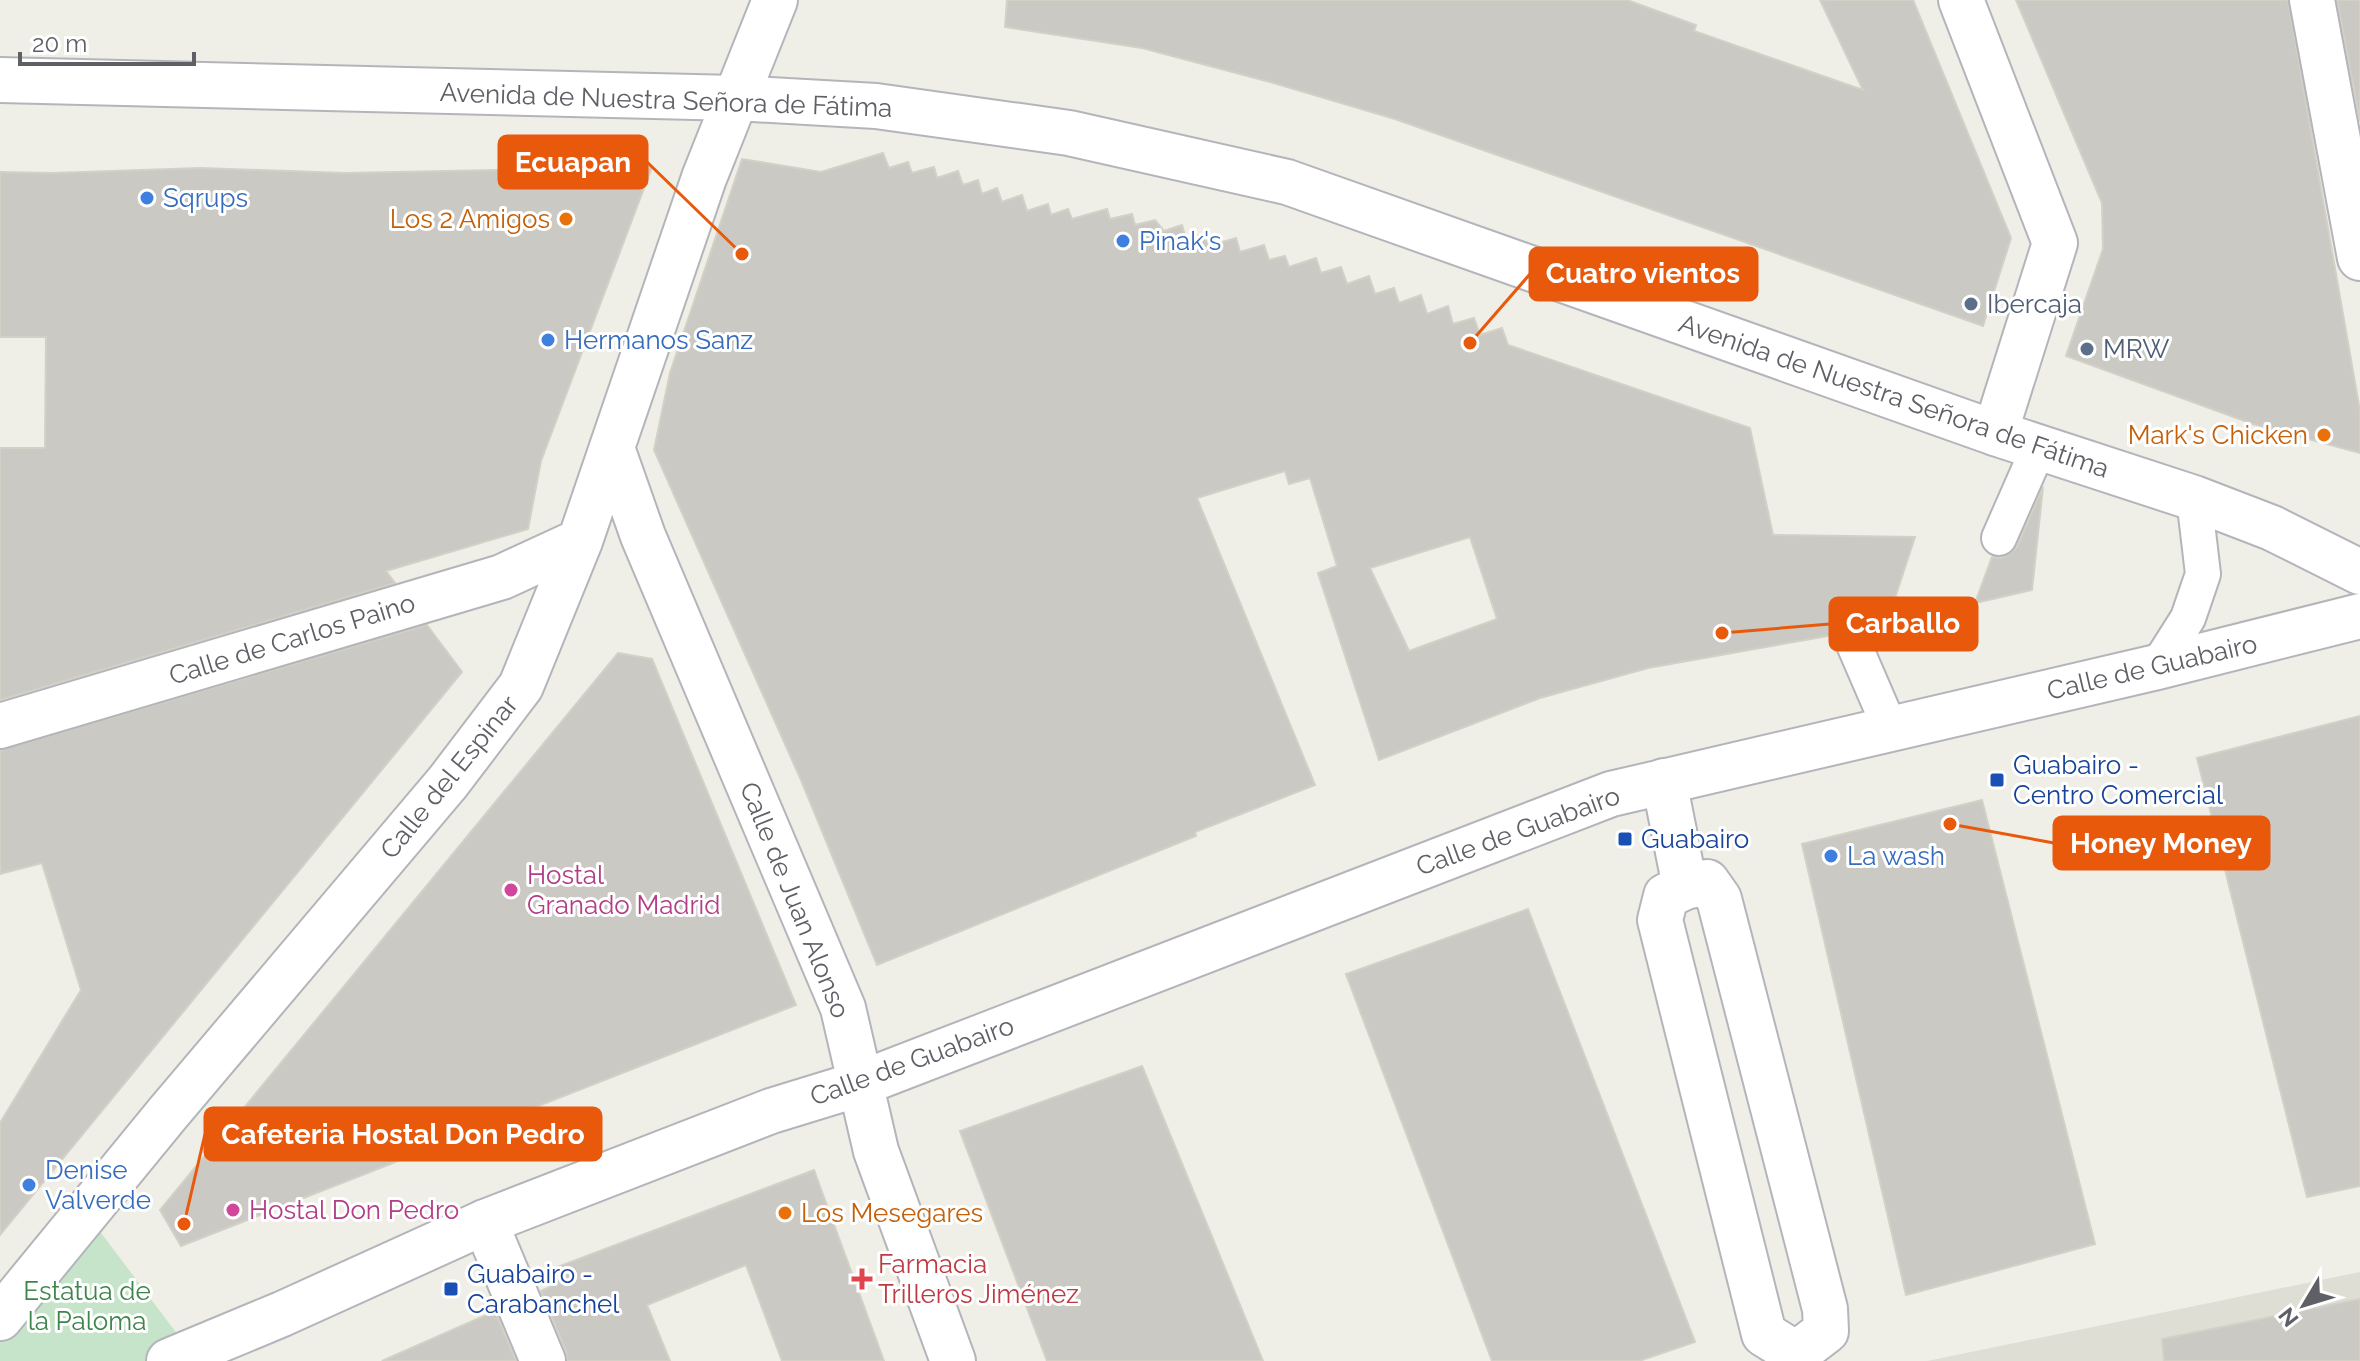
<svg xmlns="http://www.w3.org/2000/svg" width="2360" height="1361" viewBox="0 0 2360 1361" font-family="Raleway,sans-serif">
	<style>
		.education { fill: #dfded5 }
		.green { fill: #c6e4ca }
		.building { fill: #cbc9c3; stroke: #d3d1c6; stroke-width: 2; fill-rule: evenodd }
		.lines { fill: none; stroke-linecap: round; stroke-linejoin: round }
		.service-casing { stroke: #b4b5ba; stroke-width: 38 }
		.minor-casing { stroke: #b4b5ba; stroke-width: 48 }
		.tertiary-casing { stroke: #b4b5ba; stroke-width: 48 }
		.service { stroke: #fff; stroke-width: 34 }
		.minor { stroke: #fff; stroke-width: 44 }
		.tertiary { stroke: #fff; stroke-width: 44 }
		.shop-dot { fill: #3f7fe0; stroke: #fff; stroke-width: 3 }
		.food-dot { fill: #e8710a; stroke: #fff; stroke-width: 3 }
		.service-dot { fill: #5c6f8a; stroke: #fff; stroke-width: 3 }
		.transit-dot { fill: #1a4fb4; stroke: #fff; stroke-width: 3 }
		.hotel-dot { fill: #d1479c; stroke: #fff; stroke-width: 3 }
		.health-dot { fill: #e0444e; stroke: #fff; stroke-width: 3 }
		.labels { text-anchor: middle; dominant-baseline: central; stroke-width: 6; stroke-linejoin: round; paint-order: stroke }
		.street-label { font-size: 26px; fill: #5e6066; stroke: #fff }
		.shop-label { font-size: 26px; fill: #366cbe; stroke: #fff; text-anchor: start }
		.food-label { font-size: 26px; fill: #c56008; stroke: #fff; text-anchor: end }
		.service-label { font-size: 26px; fill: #4e5e75; stroke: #fff; text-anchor: start }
		.transit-label { font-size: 26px; fill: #164399; stroke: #fff; text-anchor: start }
		.hotel-label { font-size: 26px; fill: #b23c85; stroke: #fff; text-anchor: start }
		.health-label { font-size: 26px; fill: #be3a42; stroke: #fff; text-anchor: start }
		.park-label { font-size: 26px; fill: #3e854c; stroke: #fff }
		.leader { fill: none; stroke: #e8590c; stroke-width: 3 }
		.callout-dot { fill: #e8590c; stroke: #fff; stroke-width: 3 }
		.callout { fill: #e8590c; stroke: #e8590c; stroke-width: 3 }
		.callout-label { font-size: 28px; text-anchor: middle; font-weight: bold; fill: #fff }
	</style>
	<rect width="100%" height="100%" fill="#efeee7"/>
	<path class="education" d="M 2360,1272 L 2360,1361 L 1927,1361 Z"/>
	<path class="green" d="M 86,1213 L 190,1351 L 158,1361 L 0,1361 L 0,1332 Z"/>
	<path class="building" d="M 1007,0 L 1627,0 L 1696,25 L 1694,31 L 1863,90 L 1820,0 L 1913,0 L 2011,238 L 1983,326 L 1395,119 L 1270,82 L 1142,48 L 1005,27 Z
		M 2016,0 L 2288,0 L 2360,411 L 2360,453 L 2253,424 L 2066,356 L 2103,249 L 2102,203 Z
		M 2337,0 L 2360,0 L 2360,121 Z
		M 883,153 L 889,168 L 908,162 L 912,173 L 934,167 L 937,178 L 958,171 L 963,185 L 978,180 L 982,194 L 997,188 L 1002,202 L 1022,195 L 1027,211 L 1048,204 L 1051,215 L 1068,209 L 1072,219 L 1107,209 L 1110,219 L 1132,214 L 1135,225 L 1155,220 L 1164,231 L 1182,225 L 1186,239 L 1204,234 L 1209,246 L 1236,238 L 1240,252 L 1264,245 L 1269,260 L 1285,256 L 1289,267 L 1316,258 L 1321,273 L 1341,267 L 1347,284 L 1369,276 L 1375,294 L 1394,288 L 1399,303 L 1421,295 L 1427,314 L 1448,306 L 1453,324 L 1474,318 L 1480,335 L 1502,328 L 1508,345 L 1750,428 L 1773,535 L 1915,537 L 1892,607 L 1882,604 L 1873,606 L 1842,623 L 1833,635 L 1648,668 L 1540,698 L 1379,760 L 1318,573 L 1337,566 L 1310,478 L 1289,484 L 1285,471 L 1197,498 L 1315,785 L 1195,832 L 1196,836 L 877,965 L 801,780 L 654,450 L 670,373 L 742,159 L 821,172 ZM 1470,537 L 1497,619 L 1409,651 L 1370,568 Z
		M 652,167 L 541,461 L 528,529 L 386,571 L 395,583 L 0,700 L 0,448 L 45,448 L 46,337 L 0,337 L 0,172 L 53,173 L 201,168 L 345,173 Z
		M 2043,487 L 2032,590 L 1975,603 L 1992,557 L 2002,558 L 2010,554 L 2017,547 Z
		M 427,625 L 462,672 L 0,1235 L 0,1123 L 81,990 L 42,863 L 0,874 L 0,750 Z
		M 618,653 L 652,659 L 796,1005 L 181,1246 L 160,1210 Z
		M 2360,716 L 2360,1186 L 2307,1197 L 2197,758 Z
		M 1982,800 L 2095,1244 L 1906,1295 L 1802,844 Z
		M 1528,909 L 1695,1342 L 1639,1361 L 1492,1361 L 1346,974 Z
		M 1142,1066 L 1263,1361 L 1047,1361 L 960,1131 Z
		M 814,1170 L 884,1361 L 782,1361 L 746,1265 L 647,1305 L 670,1361 L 567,1361 L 566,1351 L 541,1291 L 550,1287 L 544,1272 Z
		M 2360,1299 L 2360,1361 L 2164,1361 L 2162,1339 Z
		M 495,1311 L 516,1361 L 382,1361 Z"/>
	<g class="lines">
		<g class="service-casing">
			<path id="service" d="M 1999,538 L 2039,447
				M 1882,624 L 1852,640 L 1890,728
				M 2157,667 L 2188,618 L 2203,574 L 2194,498"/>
		</g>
		<g class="minor-casing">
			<path id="minor" d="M 1961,0 L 2055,243 L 1995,433
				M 2312,0 L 2360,258
				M 612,448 L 643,536 L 843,1008 L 876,1151 L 953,1361
				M 0,726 L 502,577 L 580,541
				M 1664,781 L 1685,887 L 1666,896 L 1660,920 L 1764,1334 L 1796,1354 L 1826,1331 L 1825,1309 L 1719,899 L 1707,882 L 1685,887
				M 485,1222 L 543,1361
				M 0,1318 L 168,1113 L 448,782 L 521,686 L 580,541 L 704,178 L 775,0"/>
		</g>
		<g class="tertiary-casing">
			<path id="tertiary" d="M 0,80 L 736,98 L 876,106 L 1069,133 L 1287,182 L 1995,433 L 2194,498 L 2272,528 L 2360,572
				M 169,1361 L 282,1314 L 485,1222 L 771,1111 L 859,1084 L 1611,794 L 2157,667 L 2360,616"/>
		</g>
		<use href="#service" class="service"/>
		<use href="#minor" class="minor"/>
		<use href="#tertiary" class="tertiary"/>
	</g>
	<g class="shop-dot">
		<circle cx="147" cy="198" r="8"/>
		<circle cx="1123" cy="241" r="8"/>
		<circle cx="548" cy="340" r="8"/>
		<circle cx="1831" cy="856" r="8"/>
		<circle cx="29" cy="1185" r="8"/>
	</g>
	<g class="food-dot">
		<circle cx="566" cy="219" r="8"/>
		<circle cx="2324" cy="435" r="8"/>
		<circle cx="785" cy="1213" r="8"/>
	</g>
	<g class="service-dot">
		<circle cx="1971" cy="304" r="8"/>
		<circle cx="2087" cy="349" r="8"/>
	</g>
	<g class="transit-dot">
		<rect x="1989" y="772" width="16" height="16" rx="4"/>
		<rect x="1617" y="831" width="16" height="16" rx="4"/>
		<rect x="443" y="1281" width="16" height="16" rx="4"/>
	</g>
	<g class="hotel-dot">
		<circle cx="511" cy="890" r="8"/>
		<circle cx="233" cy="1210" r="8"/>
	</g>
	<path class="health-dot" d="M858 1267h8v8h8v8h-8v8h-8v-8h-8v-8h8z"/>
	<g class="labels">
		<g class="street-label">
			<text transform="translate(666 100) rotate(2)">Avenida de Nuestra Señora de Fátima</text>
			<text transform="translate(1894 396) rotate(19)">Avenida de Nuestra Señora de Fátima</text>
			<text transform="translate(292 639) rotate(-17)">Calle de Carlos Paino</text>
			<text transform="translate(2152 667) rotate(-13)">Calle de Guabairo</text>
			<text transform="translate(449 777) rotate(-51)">Calle del Espinar</text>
			<text transform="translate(1518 831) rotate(-20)">Calle de Guabairo</text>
			<text transform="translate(795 900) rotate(68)">Calle de Juan Alonso</text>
			<text transform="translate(912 1061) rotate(-20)">Calle de Guabairo</text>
		</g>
		<g class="shop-label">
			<text x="163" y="198">Sqrups</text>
			<text x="1139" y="241">Pinak's</text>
			<text x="564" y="340">Hermanos Sanz</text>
			<text x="1847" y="856">La wash</text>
			<text x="45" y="1170">Denise<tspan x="45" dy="30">Valverde</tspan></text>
		</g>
		<g class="food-label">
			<text x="550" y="219">Los 2 Amigos</text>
			<text x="2308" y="435">Mark's Chicken</text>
			<text x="801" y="1213" text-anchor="start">Los Mesegares</text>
		</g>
		<g class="service-label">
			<text x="1987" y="304">Ibercaja</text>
			<text x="2103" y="349">MRW</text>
		</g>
		<g class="transit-label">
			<text x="2013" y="765">Guabairo -<tspan x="2013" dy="30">Centro Comercial</tspan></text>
			<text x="1641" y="839">Guabairo</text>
			<text x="467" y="1274">Guabairo -<tspan x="467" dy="30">Carabanchel</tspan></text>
		</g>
		<g class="hotel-label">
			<text x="527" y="875">Hostal<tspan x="527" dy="30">Granado Madrid</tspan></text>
			<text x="249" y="1210">Hostal Don Pedro</text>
		</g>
		<g class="health-label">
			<text x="878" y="1264">Farmacia<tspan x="878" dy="30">Trilleros Jiménez</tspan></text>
		</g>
		<g class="park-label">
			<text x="87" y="1291">Estatua de<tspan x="87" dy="30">la Paloma</tspan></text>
		</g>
	</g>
	<path class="leader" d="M742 254L647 162M1470 343L1530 274M1722 633L1830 624M1950 824L2054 843M184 1224L205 1134"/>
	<g class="callout-dot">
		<circle cx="742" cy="254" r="8"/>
		<circle cx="1470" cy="343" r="8"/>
		<circle cx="1722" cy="633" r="8"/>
		<circle cx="1950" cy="824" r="8"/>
		<circle cx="184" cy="1224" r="8"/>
	</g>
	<g class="callout">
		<rect x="499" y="136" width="148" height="52" rx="8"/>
		<rect x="1530" y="248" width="227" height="52" rx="8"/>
		<rect x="1830" y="598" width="147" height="52" rx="8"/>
		<rect x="2054" y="817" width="215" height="52" rx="8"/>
		<rect x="205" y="1108" width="396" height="52" rx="8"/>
	</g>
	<g class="callout-label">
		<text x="573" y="172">Ecuapan</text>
		<text x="1643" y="283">Cuatro vientos</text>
		<text x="1903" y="633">Carballo</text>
		<text x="2161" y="853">Honey Money</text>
		<text x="403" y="1144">Cafeteria Hostal Don Pedro</text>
	</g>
	<g transform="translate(2304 1305) rotate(232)" stroke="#ffffff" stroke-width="6" paint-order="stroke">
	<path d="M0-6L14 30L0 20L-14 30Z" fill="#5e6066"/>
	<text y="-12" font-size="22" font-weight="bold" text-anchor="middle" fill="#5e6066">N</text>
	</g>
	<path d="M20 52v12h174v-12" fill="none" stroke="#5e6066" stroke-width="4"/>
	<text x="32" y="52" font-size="24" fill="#5e6066" stroke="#ffffff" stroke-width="6" paint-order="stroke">20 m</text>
</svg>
